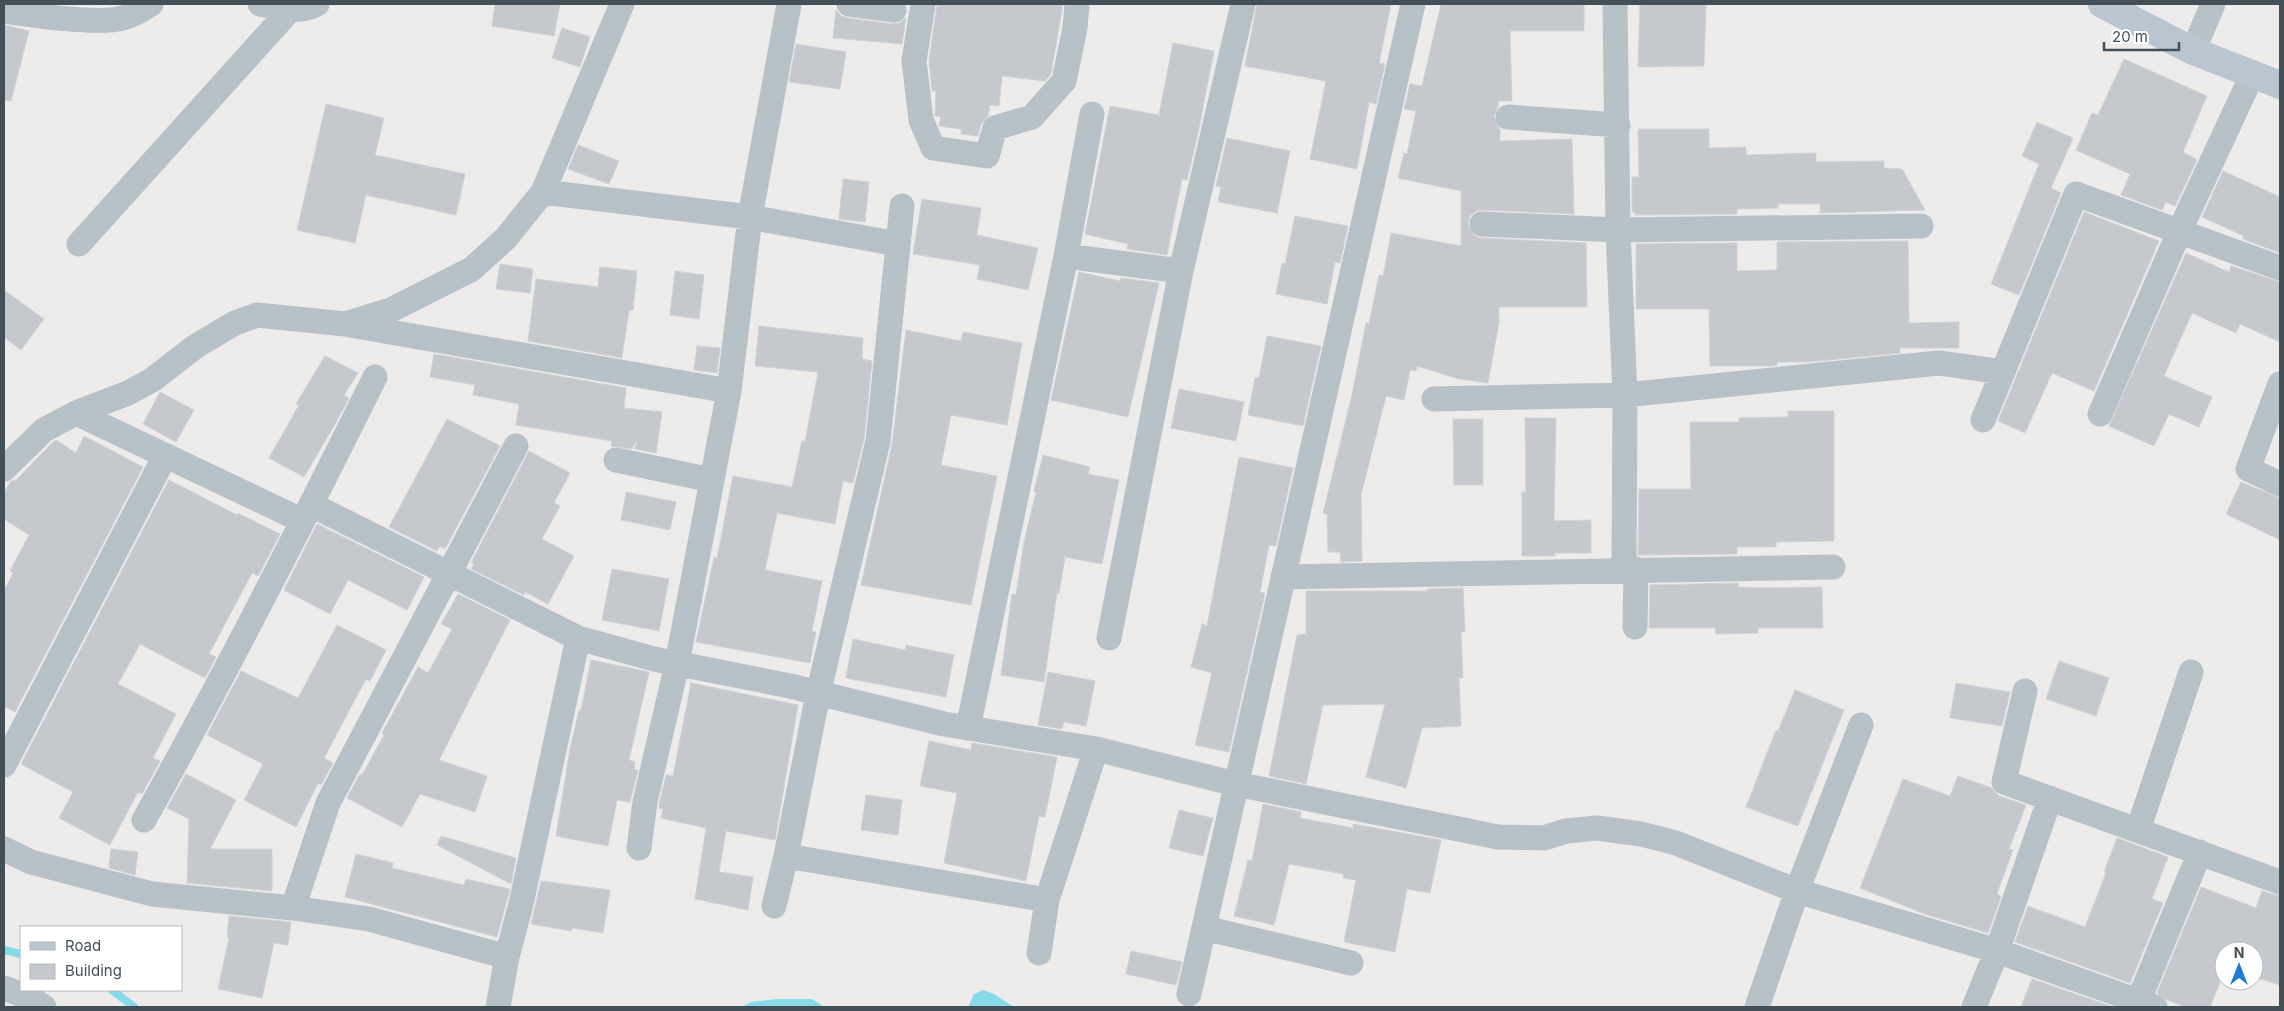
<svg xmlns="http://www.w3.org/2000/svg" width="2284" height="1011" viewBox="0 0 2284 1011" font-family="Inter,sans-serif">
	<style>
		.water { fill: #87dbe8 }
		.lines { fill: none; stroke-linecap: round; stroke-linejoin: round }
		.stream { stroke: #87dbe8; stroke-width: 8 }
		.building { fill: #c5c9ce; stroke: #cfd2d7 }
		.street { stroke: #b7c1c8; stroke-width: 25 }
		.secondary { stroke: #b9c5cf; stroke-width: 28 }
	</style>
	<rect width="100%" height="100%" fill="#eeebeb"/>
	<path class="water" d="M 983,990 L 992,993 L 1014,1007 L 968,1007 L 974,994 Z
		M 777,999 L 812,999 L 824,1007 L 742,1007 L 751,1002 Z"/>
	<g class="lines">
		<path class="stream" d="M 4,950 L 21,954
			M 112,990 L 134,1007"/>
	</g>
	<path class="building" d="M 495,4 L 560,4 L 554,36 L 492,26 Z
		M 937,4 L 1063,4 L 1051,74 L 1045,81 L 1002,76 L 999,106 L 990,105 L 988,116 L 981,124 L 978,136 L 961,134 L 961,129 L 939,126 L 941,117 L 935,116 L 936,91 L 932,91 L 929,61 Z
		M 1257,4 L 1391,4 L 1379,63 L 1385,64 L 1376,104 L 1369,102 L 1357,169 L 1310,159 L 1326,81 L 1245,66 Z
		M 1441,4 L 1584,4 L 1584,31 L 1510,31 L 1512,101 L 1498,101 L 1498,107 L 1494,116 L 1500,129 L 1500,141 L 1572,139 L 1574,214 L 1483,210 L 1476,211 L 1470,216 L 1468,224 L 1474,236 L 1481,238 L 1586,243 L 1587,307 L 1499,307 L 1499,322 L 1488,383 L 1459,379 L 1417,366 L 1416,371 L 1410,370 L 1404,400 L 1386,396 L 1361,495 L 1362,561 L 1341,562 L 1340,552 L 1328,552 L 1327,514 L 1323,513 L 1352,395 L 1366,323 L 1369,324 L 1379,275 L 1383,276 L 1391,233 L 1461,246 L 1461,191 L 1398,178 L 1404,153 L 1407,154 L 1416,111 L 1404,109 L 1410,84 L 1422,86 Z
		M 1640,4 L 1706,4 L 1704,66 L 1638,67 Z
		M 836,10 L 841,16 L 847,18 L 892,24 L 900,23 L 906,17 L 902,44 L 833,38 Z
		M 4,25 L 29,31 L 11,101 L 4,100 Z
		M 562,28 L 590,37 L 580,67 L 552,58 Z
		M 1173,43 L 1214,51 L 1198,133 L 1187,180 L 1182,179 L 1167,255 L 1127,249 L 1128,244 L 1085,234 L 1110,106 L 1159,115 Z
		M 796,44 L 846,52 L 840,89 L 789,82 Z
		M 2124,59 L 2207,96 L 2183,152 L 2197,160 L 2175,206 L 2166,202 L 2162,210 L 2121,195 L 2130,174 L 2076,150 L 2092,113 L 2098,115 Z
		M 326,104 L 384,118 L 375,155 L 465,174 L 456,215 L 366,195 L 355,243 L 297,230 Z
		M 2037,122 L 2073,138 L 2051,188 L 2061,193 L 2019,295 L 1991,284 L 2039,164 L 2022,156 Z
		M 1638,129 L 1709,129 L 1709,148 L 1746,147 L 1746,155 L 1816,153 L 1816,162 L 1884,161 L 1884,168 L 1902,169 L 1925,210 L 1820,213 L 1820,204 L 1778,204 L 1778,208 L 1737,209 L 1737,214 L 1635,215 L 1635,212 L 1632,212 L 1632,177 L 1639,177 Z
		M 1227,138 L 1290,151 L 1277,213 L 1218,202 L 1221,187 L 1216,186 Z
		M 578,145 L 619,161 L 609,184 L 568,169 Z
		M 2223,171 L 2280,197 L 2280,253 L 2243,239 L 2244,236 L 2202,217 Z
		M 843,179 L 869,182 L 865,222 L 839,219 Z
		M 922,199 L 981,208 L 977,235 L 1038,248 L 1028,290 L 977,279 L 980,265 L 913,254 Z
		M 2084,212 L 2159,241 L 2094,391 L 2052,373 L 2025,433 L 1998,421 Z
		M 1295,216 L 1348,226 L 1340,263 L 1335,262 L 1327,304 L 1276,294 L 1282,263 L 1285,264 Z
		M 1908,241 L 1909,323 L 1959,322 L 1959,348 L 1900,348 L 1900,353 L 1808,362 L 1777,362 L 1777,365 L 1771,366 L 1710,366 L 1709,309 L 1636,309 L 1636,244 L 1737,243 L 1737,271 L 1777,270 L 1777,242 Z
		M 2186,253 L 2229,272 L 2231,266 L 2280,282 L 2280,342 L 2240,324 L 2236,333 L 2192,313 L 2164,376 L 2212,397 L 2199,427 L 2169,414 L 2154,446 L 2109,426 Z
		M 500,264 L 533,269 L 530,293 L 496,289 Z
		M 600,267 L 637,271 L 633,310 L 629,310 L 622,358 L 528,341 L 536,279 L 598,287 Z
		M 675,271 L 704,275 L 699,319 L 670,315 Z
		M 1079,272 L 1120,281 L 1121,278 L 1159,283 L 1128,417 L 1051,400 Z
		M 4,290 L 44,319 L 21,350 L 4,337 Z
		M 759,326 L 863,338 L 862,359 L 872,361 L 864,439 L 853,483 L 843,481 L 835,524 L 777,513 L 765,570 L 822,581 L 812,631 L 816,632 L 810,663 L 696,642 L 714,557 L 717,558 L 733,476 L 792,487 L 802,441 L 805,442 L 818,372 L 755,366 Z
		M 906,330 L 961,341 L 963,332 L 1022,343 L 1007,425 L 951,415 L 941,465 L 997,476 L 971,605 L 861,585 L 892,444 Z
		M 1267,336 L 1321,346 L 1303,426 L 1248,415 L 1255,378 L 1259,378 Z
		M 697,346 L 720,348 L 717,373 L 694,370 Z
		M 434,354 L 626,388 L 624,408 L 662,412 L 656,453 L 635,449 L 637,440 L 632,449 L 611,446 L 612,441 L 516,425 L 519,404 L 473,395 L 475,385 L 430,377 Z
		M 325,356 L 358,373 L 344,395 L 349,398 L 334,426 L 304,477 L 269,458 L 299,405 L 296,404 Z
		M 1179,389 L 1244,402 L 1236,441 L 1171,428 Z
		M 160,392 L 194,410 L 176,442 L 143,424 Z
		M 1788,411 L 1834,411 L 1834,541 L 1776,542 L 1776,547 L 1737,547 L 1737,554 L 1638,555 L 1639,489 L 1691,489 L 1690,422 L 1739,422 L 1739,418 L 1788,417 Z
		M 1525,418 L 1556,418 L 1554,521 L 1591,520 L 1591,553 L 1555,553 L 1555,556 L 1522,556 L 1522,492 L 1526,492 Z
		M 447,419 L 500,446 L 445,549 L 440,546 L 437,551 L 389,527 Z
		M 1453,419 L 1483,419 L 1483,485 L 1454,485 Z
		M 84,436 L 143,467 L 15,712 L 4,706 L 4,591 L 13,573 L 10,571 L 29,535 L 4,519 L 4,492 L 11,481 L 16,480 L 53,442 L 56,440 L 76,453 Z
		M 529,451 L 570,473 L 554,503 L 560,506 L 542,539 L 574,556 L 548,604 L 525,592 L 524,595 L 471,569 L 474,564 L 471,563 Z
		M 1043,455 L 1090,467 L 1088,474 L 1119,480 L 1102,564 L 1065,557 L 1059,594 L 1057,593 L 1044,682 L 1001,675 L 1012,594 L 1016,595 L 1024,542 L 1036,492 L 1034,491 Z
		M 1239,457 L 1293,468 L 1276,546 L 1269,545 L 1260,592 L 1265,593 L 1229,752 L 1195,745 L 1212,673 L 1191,667 L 1202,624 L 1207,626 Z
		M 169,480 L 237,515 L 238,513 L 280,534 L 258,576 L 252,573 L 209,654 L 216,657 L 205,678 L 140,644 L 118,684 L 176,714 L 153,758 L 160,761 L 142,794 L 138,792 L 110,845 L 59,818 L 73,792 L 21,764 Z
		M 2241,482 L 2280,498 L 2280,540 L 2226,514 Z
		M 626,492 L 676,502 L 670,530 L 621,520 Z
		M 317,524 L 424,577 L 407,610 L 348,580 L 330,614 L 284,590 Z
		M 612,569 L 669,579 L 659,631 L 602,620 Z
		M 1738,583 L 1738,587 L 1758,588 L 1822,587 L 1823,628 L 1758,628 L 1758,633 L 1716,634 L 1715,628 L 1649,628 L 1650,585 Z
		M 1463,588 L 1465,632 L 1461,632 L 1463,678 L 1459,678 L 1461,726 L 1422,728 L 1406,788 L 1366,777 L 1385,704 L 1323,705 L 1306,784 L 1269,776 L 1297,635 L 1306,634 L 1306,591 L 1428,591 L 1427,589 Z
		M 458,594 L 510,620 L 439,760 L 487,776 L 475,812 L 420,794 L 402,827 L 347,798 L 360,774 L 362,775 L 384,735 L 382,733 L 418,667 L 428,673 L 452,629 L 441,624 Z
		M 337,625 L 386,650 L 370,681 L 366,679 L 324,758 L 333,763 L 321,785 L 318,783 L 296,827 L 244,800 L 263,764 L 207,735 L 241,671 L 298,698 Z
		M 853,639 L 905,650 L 906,645 L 954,655 L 946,697 L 846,678 Z
		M 591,660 L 649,672 L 629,760 L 635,762 L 634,769 L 638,770 L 630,802 L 617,800 L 608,846 L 556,836 L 570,749 L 579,710 L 581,710 Z
		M 2059,661 L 2109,678 L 2096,716 L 2046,699 Z
		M 1048,672 L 1095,681 L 1086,726 L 1064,722 L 1062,729 L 1038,725 Z
		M 691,683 L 798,705 L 775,840 L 726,831 L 719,872 L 753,877 L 748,910 L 695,899 L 706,828 L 661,818 L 663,809 L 659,808 L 659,805 L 666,775 L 673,776 Z
		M 1956,683 L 2010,692 L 2002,726 L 1950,718 Z
		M 1795,690 L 1844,710 L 1798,826 L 1746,807 L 1776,730 L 1778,731 Z
		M 929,741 L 971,750 L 972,743 L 1057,757 L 1045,817 L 1039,816 L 1026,881 L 944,863 L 957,793 L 920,786 Z
		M 186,774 L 236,800 L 210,849 L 272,849 L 272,891 L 187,883 L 189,819 L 167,808 Z
		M 1958,776 L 1992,788 L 1999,796 L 2026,805 L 2009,849 L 2013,850 L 1997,893 L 2001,897 L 1988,933 L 1925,914 L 1860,888 L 1903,779 L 1950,796 Z
		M 866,795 L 902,800 L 898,835 L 861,830 Z
		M 1263,804 L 1301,812 L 1300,818 L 1353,828 L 1353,824 L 1441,840 L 1430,893 L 1407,889 L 1395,952 L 1344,942 L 1356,880 L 1343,878 L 1344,874 L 1289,864 L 1274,925 L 1234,916 L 1248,860 L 1252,861 Z
		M 1179,810 L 1213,818 L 1203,856 L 1169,848 Z
		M 441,836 L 516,858 L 511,884 L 437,845 Z
		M 2117,838 L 2168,857 L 2152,899 L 2163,903 L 2130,983 L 2015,942 L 2028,906 L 2085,927 L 2106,873 L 2104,872 Z
		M 111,849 L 138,852 L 135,875 L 109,868 Z
		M 356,854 L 393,863 L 392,868 L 464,885 L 466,879 L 510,889 L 497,937 L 345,897 Z
		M 541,881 L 610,890 L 603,933 L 572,928 L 571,931 L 531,924 Z
		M 2201,887 L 2256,908 L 2262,891 L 2280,896 L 2280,985 L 2254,977 L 2254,951 L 2224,951 L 2224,973 L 2210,1007 L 2185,1007 L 2167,1000 L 2157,993 Z
		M 229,916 L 291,922 L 288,945 L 274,943 L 262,998 L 218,989 L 229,938 L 227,937 Z
		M 1131,951 L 1182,962 L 1176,985 L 1126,974 Z
		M 2032,979 L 2113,1007 L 2021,1007 Z"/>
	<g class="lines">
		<path class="street" d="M 260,4 C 279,8 299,14 317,4
			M 849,4 L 894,10
			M 923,4 L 914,61 L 921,120 L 933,148 L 987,156 L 995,128 L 1032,117 L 1064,81 L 1075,28 L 1077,4
			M 1615,4 L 1618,230 L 1625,395 L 1624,569
			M 4,11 C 31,15 98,25 123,18 C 134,15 142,10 151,4
			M 2193,51 L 2213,4
			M 1508,117 L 1618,125
			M 543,192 L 750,217 L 898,244
			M 1482,224 L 1618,230 L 1921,226
			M 79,244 L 290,10
			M 1066,256 L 1181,271
			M 350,325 L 729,391
			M 2280,384 L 2248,469 L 2280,484
			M 1434,399 L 1625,395 L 1939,363 L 2003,372
			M 76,413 L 128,393 L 152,380 L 196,346 L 235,323 L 257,315 L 345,324 L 391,310 L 472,269 L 506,238 L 543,192 L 622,4
			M 2100,414 L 2180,230 L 2253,73
			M 1983,420 L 2076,194 L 2280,268
			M 616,460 L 712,480
			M 4,469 L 44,430 L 76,413 L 303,521
			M 312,505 L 578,638 L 654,659 L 790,686 L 944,724 L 1096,749 L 1236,784 L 1498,837 L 1544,838 L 1566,831 L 1597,828 L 1641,834 L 1676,843 L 1797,891 L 1997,951 L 2155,1007
			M 1283,577 L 1833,567
			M 1635,627 L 1636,569
			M 1109,638 L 1181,271 L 1243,4
			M 2025,691 L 2004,782 L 2280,882
			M 968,728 L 1066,256 L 1092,114
			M 4,765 L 165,456
			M 144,820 C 225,675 301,526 375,377
			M 2138,830 L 2191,672
			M 639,848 L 645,802 L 677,664 L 729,391 L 750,217 L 789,4
			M 4,849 L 31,862 L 152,894 L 293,908 L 369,919 L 507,957 L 521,904 L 578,638
			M 786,856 L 1047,900
			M 774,906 L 786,856 L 818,694 L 878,441 L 902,206
			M 293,908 L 328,803 L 516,446
			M 1204,928 L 1351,963
			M 1039,953 L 1047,900 L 1096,749
			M 4,988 L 32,999 L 44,1007
			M 1189,994 L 1413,4
			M 498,1007 L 507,957
			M 1757,1007 L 1797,891 L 1861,725
			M 1974,1007 L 1997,951 L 2050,798
			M 2136,1007 L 2200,852"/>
		<path class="secondary" d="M 2102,4 L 2193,51 L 2280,85"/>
	</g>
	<rect width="2284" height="1011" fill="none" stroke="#445058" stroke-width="10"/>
	<rect x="20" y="926" width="162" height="65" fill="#ffffff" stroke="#b4b9bc"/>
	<rect x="30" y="942" width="25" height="8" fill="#b9c5cf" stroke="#b4b9bc"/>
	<text x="65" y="951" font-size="15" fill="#445058">Road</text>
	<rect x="30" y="964" width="25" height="15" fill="#c5c9ce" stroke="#b4b9bc"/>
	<text x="65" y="976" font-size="15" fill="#445058">Building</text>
	<g transform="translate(2239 966)"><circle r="24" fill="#ffffff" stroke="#b4b9bc"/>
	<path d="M0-4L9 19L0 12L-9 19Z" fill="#1e7bd6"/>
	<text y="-8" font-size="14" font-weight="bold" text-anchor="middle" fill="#445058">N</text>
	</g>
	<path d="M2104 42v8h75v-8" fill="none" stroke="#445058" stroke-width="2.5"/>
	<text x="2112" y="42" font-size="15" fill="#445058" stroke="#ffffff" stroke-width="4" paint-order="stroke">20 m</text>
</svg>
